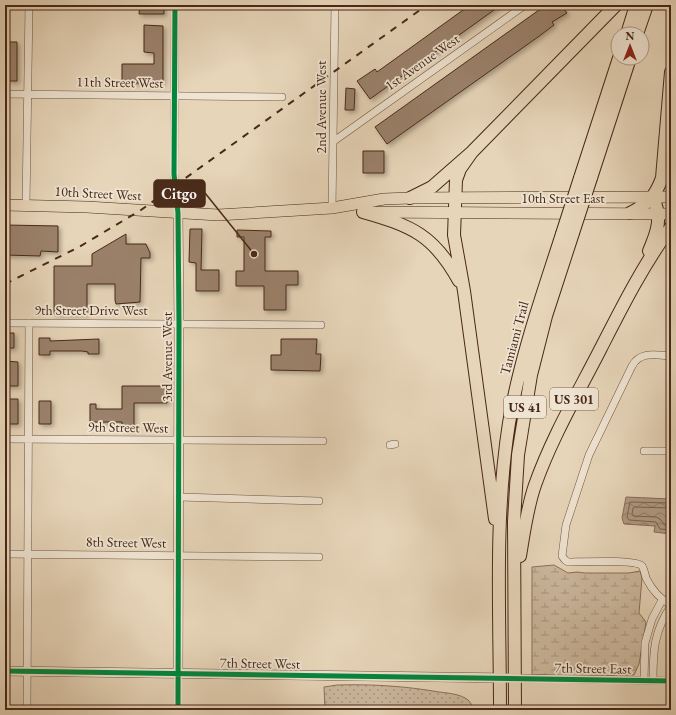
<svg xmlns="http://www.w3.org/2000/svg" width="676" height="715" viewBox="0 0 676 715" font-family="'EB Garamond',serif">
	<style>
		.grass { fill: url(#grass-dots); stroke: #8a705c }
		.wetland { fill: url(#wetland-marsh); stroke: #8a705c }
		.water { fill: url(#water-waves); stroke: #876d59 }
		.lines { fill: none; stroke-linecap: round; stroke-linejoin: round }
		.shore { stroke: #7c624e; stroke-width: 1 }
		.building { fill: #9b826c; stroke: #482919; filter: url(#shadow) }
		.minor-casing { stroke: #705441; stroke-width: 8 }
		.tertiary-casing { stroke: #705441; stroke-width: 10 }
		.primary-casing { stroke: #482919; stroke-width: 12 }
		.trunk-casing { stroke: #482919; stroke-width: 14 }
		.minor { stroke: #efe4d2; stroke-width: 7 }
		.tertiary { stroke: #efe4d2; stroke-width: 9 }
		.primary { stroke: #e7d5b9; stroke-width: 11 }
		.trunk { stroke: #e7d5b9; stroke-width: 12 }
		.rail { stroke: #482919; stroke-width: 2; stroke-dasharray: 7 7; stroke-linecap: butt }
		.trunk-bridge-casing { stroke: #482919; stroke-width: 14; stroke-linecap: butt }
		.trunk-bridge { stroke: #e7d5b9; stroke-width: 12 }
		.cycleway-casing { stroke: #efe4d2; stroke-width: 8 }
		.cycleway { stroke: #00873e; stroke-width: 5 }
		.labels { text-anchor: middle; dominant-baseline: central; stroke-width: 3.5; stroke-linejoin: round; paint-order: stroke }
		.shield { fill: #efe4d2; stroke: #7a6150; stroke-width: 1 }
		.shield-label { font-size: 13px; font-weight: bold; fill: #482919 }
		.street-label { font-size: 14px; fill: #482919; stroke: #efe4d2 }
		.leader { fill: none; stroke: #482919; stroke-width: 1.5 }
		.callout-dot { fill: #482919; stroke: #efe4d2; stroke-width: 1.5 }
		.callout { fill: #482919; stroke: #482919; stroke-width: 1.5 }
		.callout-label { font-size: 15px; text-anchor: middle; font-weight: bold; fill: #fff }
	</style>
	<defs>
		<pattern id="grass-dots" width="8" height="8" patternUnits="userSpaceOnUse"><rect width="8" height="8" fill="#ccb89e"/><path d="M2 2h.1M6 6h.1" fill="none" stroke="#a89680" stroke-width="1.8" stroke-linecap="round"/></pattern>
		<pattern id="wetland-marsh" width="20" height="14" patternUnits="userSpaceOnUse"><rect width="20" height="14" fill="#ccb89e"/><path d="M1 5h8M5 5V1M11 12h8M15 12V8" fill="none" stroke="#a89680"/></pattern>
		<pattern id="water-waves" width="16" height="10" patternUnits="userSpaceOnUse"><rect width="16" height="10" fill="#b19b83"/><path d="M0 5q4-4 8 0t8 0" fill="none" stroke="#927e6a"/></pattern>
		<filter id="shadow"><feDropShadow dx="2.5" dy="2.5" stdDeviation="2" flood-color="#0004"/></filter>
	</defs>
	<rect width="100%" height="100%" fill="#e7d5b9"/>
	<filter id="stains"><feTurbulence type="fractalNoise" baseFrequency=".005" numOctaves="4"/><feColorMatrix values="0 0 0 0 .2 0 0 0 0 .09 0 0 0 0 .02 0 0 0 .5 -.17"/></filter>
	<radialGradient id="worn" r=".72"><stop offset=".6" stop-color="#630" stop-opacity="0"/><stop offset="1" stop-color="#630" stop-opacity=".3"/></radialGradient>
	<path class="grass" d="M 337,685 C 371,684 405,686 439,692 C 447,693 461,694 468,700 C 471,703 473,707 475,710 L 325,710 L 324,687 Z"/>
	<path class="wetland" d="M 554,565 L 568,573 L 577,572 L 585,573 L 629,573 L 640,571 L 642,578 L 639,613 L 646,622 L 639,664 L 634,675 L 599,676 L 532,675 L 532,567 Z"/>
	<path class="water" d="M 626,497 L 671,499 L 671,534 L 654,532 L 655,526 L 624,524 L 622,518 Z"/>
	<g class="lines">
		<path class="shore" d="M 671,503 L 630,502 L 627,517 L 629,520 L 656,522 L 660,529 L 671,530
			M 671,508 L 635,507 L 633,508 L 632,514 L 634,516 L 656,517 L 660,519 L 664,524 L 671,525"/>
	</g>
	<path class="building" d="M 140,5 L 164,5 L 164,14 L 139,14 Z
		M 470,5 L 501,5 L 370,99 L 357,81 L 375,69 L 377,72 Z
		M 546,5 L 561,5 L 567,13 L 552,22 L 554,25 L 538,37 L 387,144 L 375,127 Z
		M 144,25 L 163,26 L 163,83 L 122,83 L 122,64 L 154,64 L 154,53 L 144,52 Z
		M 8,42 L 17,42 L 17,81 L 8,81 Z
		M 346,88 L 355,89 L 354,110 L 345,110 Z
		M 363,151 L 384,151 L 384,173 L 363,173 Z
		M 5,225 L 58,226 L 58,252 L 41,251 L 40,256 L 5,255 Z
		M 190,229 L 202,229 L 201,270 L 219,270 L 219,291 L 196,291 L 196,263 L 189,262 Z
		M 237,230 L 271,231 L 271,237 L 265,237 L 265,271 L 298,271 L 298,285 L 286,285 L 286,310 L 264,310 L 264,286 L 236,286 L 236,271 L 244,271 L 244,237 L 237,237 Z
		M 126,234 L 126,244 L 146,244 L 150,253 L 150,258 L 141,258 L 140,302 L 116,304 L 115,300 L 115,284 L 87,284 L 87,314 L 54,314 L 54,266 L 92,266 L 92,254 Z
		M 5,333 L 14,333 L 14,348 L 5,348 Z
		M 39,338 L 50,338 L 50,341 L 99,339 L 99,354 L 88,354 L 88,352 L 82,351 L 50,351 L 50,355 L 39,355 Z
		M 281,339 L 317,339 L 316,354 L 321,354 L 320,371 L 271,370 L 271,355 L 281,355 Z
		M 5,361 L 18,362 L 18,386 L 5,386 Z
		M 122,386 L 168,386 L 167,403 L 134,403 L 134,429 L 122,429 L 122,422 L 90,422 L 90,404 L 96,404 L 96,409 L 122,409 Z
		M 5,399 L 18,399 L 18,424 L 5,424 Z
		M 39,401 L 51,401 L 51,424 L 39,424 Z"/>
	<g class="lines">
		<g class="minor-casing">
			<path id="minor" d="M 175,5 L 174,174 L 178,213
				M 5,94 L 282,97
				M 334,141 L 525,5
				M 26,205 L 29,5
				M 332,208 L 335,5
				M 5,323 L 321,325
				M 671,356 C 656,355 640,351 632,366 L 589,455 L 566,525 L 562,556 L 565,560 L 568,562 C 580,562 636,559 642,566 C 644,569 645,574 646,578 C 652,590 660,599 671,605
				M 5,439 L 323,441
				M 390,445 L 395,444
				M 644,451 L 671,451
				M 179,497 L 319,501
				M 5,554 L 319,557
				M 178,675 L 178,710
				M 515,678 L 671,681
				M 653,680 C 653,651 654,631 671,606
				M 644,681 L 645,643 L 652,619 L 662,600
				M 27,710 L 29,323"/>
		</g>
		<g class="tertiary-casing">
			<path id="tertiary" d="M 178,213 L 179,324 L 178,675
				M 5,671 L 515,678"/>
		</g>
		<g class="primary-casing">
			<path id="primary" d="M 5,205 L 87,207 L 218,215 L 332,208 L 384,199 L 410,198 L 671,197
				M 371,212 L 671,214"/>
		</g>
		<g class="trunk-casing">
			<path id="trunk" d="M 627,34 L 636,5
				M 637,34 L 647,5
				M 472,152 L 460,169 L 456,180 L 454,235 L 464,291 L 495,519
				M 580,178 L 619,58
				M 591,178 L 630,58
				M 410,198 L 432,187 L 472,152 L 616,5
				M 363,212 C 412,226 434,235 459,281
				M 630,213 C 648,204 655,197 662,178 L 671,72
				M 649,251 C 658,230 662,219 653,197
				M 520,556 C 524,532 527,508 535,485 C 552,437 578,393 601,348 C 622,307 643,265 671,227
				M 500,710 C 500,615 494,518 509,423 C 520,358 542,296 562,234
				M 515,710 L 514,521 L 518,455 L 531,375 L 546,316 L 573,233"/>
		</g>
		<use href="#minor" class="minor"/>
		<use href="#tertiary" class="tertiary"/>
		<use href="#primary" class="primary"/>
		<use href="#trunk" class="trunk"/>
		<path class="rail" d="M 5,284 L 79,247 L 141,210 L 427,5"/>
		<g class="trunk-bridge-casing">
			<path id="trunk-bridge" d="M 573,233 L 591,178
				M 562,234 L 580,178"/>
		</g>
		<use href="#trunk-bridge" class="trunk-bridge"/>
		<g class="cycleway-casing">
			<path id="cycleway" d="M 175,5 L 174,174 L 178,213 L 179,324 L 178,710
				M 5,671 L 671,681"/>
		</g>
		<use href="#cycleway" class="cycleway"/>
	</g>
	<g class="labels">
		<g class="shield">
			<rect x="550" y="388" width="48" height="22" rx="3"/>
			<rect x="504" y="396" width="42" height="22" rx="3"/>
		</g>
		<g class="shield-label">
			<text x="574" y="399">US 301</text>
			<text x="525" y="407">US 41</text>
		</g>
		<g class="street-label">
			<text transform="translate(422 62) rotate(-35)">1st Avenue West</text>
			<text transform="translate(120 82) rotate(1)">11th Street West</text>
			<text transform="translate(321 107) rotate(-90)">2nd Avenue West</text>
			<text transform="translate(98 193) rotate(3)">10th Street West</text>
			<text x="563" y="198">10th Street East</text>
			<text x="91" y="310">9th Street Drive West</text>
			<text transform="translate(514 338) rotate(-75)">Tamiami Trail</text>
			<text transform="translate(167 357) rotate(-90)">3rd Avenue West</text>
			<text transform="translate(128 427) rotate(1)">9th Street West</text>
			<text transform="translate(126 542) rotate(1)">8th Street West</text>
			<text transform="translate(260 663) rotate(1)">7th Street West</text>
			<text transform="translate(593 668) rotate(1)">7th Street East</text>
		</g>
	</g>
	<path class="leader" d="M254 254L205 193"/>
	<circle class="callout-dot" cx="254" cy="254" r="4"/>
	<rect class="callout" x="154" y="180" width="51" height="27" rx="4"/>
	<g class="callout-label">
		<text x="179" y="199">Citgo</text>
	</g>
	<rect width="676" height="715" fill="none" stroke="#e7d5b9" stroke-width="20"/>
	<rect x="6" y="6" width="664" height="703" fill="none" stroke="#482919" stroke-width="2"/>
	<rect x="10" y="10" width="656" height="695" fill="none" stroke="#482919"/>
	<g transform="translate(630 46)"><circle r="19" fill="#efe4d2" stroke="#ac9988"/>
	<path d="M0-3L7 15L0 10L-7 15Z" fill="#8f2418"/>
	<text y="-6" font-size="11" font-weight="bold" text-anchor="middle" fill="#482919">N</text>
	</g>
	<rect width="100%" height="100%" filter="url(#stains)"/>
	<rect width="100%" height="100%" fill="url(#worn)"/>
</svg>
